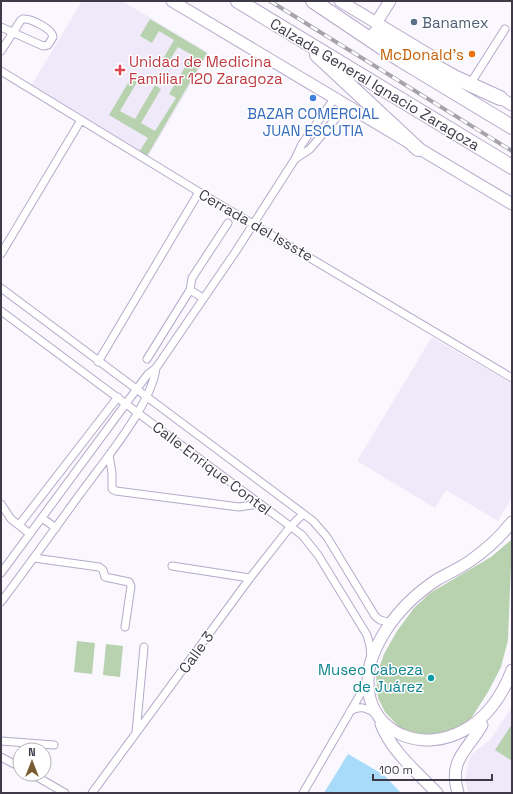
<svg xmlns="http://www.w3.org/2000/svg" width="513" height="794" viewBox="0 0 513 794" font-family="'Space Grotesk',sans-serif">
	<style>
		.built { fill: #efe9fa }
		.green { fill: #b8d2af }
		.water { fill: #a8dbfa }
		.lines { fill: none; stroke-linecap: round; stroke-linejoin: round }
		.street-casing { stroke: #b6a9ca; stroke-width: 9 }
		.secondary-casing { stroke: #b6a9ca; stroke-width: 13 }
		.highway-casing { stroke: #b6a9ca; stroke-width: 16 }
		.street { stroke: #fff; stroke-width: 7 }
		.secondary { stroke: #fff; stroke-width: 11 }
		.highway { stroke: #fff; stroke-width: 14 }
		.rail-casing { stroke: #a5a2ab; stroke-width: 4 }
		.rail { stroke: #fff; stroke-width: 2.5; stroke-dasharray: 8; stroke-linecap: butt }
		.service-dot { fill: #5c6f8a; stroke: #fff; stroke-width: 1.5 }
		.food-dot { fill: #e8710a; stroke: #fff; stroke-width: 1.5 }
		.health-dot { fill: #e0444e; stroke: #fff; stroke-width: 1.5 }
		.shop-dot { fill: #3f7fe0; stroke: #fff; stroke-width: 1.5 }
		.culture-dot { fill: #0f9aa8; stroke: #fff; stroke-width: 1.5 }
		.labels { text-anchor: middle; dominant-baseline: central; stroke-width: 3; stroke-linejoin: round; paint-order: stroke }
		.service-label { font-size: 15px; fill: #4e5e75; stroke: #fff; text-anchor: start }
		.food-label { font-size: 15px; fill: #c56008; stroke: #fff; text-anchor: end }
		.health-label { font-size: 15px; fill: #be3a42; stroke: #fff; text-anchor: start }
		.street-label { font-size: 15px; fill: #3f3a47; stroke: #fff }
		.shop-label { font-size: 15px; fill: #366cbe; stroke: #fff }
		.culture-label { font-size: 15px; fill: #0d838f; stroke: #fff; text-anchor: end }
	</style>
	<rect width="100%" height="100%" fill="#faf7fe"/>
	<path class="built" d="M 82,1 L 122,1 L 209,53 L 148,157 L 31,86 Z
		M 432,337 L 512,384 L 512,497 L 498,521 L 446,490 L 435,508 L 357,461 Z
		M 511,708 L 512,793 L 468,793 L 465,780 L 469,760 L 472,754 L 490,740 Z"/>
	<path class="green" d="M 150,19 L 207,53 L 147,156 L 139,152 L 148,138 L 109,115 L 134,73 L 140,77 L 120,111 L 135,119 L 155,85 L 161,89 L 141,123 L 155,131 L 176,98 L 169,94 L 192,55 L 178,47 L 164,69 L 159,66 L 174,40 L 159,31 L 152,43 L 140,36 Z
		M 512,539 L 508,640 L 501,667 L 488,692 L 472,717 L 459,729 L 444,735 L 421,735 L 400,728 L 385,712 L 378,698 L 376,676 L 384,654 L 397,631 L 414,608 L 430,593 L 491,557 Z
		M 77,641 L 95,643 L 92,674 L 74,672 Z
		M 106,644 L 123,646 L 120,677 L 103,675 Z
		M 512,724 L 512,761 L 495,750 Z"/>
	<path class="water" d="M 348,754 L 384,775 L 401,793 L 324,793 Z"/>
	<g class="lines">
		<g class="street-casing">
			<path id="street" d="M 1,27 L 43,46 L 48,45 L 53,37 C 52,29 31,18 23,19 L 21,20 L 1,51
				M 1,71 L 199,192 L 512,378
				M 472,81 L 505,29
				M 295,159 L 310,149 L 346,106
				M 1,254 L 81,120
				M 1,288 L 313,521 L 327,537 L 375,616 L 380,620 L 392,623
				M 190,290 L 203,298
				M 1,311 L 302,535 L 318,555 L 367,635 L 370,646 L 371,661
				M 147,359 L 190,290 L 192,278 L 228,223
				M 98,362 L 199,192
				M 109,455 L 112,473 L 112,489 L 116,491 L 239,507 L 259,504
				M 1,504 L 11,519 L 30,534
				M 42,518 L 56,528
				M 19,525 L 118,397
				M 34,558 L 99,567 L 103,570 L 105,577 L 129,582 L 131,586 L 125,627
				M 172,566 L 250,578
				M 1,573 L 136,390 L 148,374 L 156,368 L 236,251 L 295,159 L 302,144 L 334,99
				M 1,602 C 28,566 54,530 80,494 C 102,464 152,404 156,368
				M 350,711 C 360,705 366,708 375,713
				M 136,733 L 144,647
				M 1,741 L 54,745
				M 1,757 L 20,767
				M 32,774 L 65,793
				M 92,793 L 250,578 L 290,527 L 303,514
				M 303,793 L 368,681"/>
		</g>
		<g class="secondary-casing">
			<path id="secondary" d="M 172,1 L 512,204
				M 340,1 L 433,57
				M 376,23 L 390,1
				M 494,94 L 512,105
				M 512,522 C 500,537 486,550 470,561 C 460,568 449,573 438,579 C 418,592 399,610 386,630 C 317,736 465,794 512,670
				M 381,724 C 392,752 417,772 437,793
				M 458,793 C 448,760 467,751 482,725"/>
		</g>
		<g class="highway-casing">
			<path id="highway" d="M 238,1 L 512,167
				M 313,1 L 401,60 L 512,127
				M 376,33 L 454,77 L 500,98
				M 317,55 L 418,149"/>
		</g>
		<use href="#street" class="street"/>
		<use href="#secondary" class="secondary"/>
		<use href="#highway" class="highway"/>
		<g class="rail-casing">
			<path id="rail" d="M 270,1 L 512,151"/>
		</g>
		<use href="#rail" class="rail"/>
	</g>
	<circle class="service-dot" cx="414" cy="22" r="4"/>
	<circle class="food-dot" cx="472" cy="54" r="4"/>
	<path class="health-dot" d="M118 64h4v4h4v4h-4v4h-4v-4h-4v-4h4z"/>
	<circle class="shop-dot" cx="313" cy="98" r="4"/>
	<circle class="culture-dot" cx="431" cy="678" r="4"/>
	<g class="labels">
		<g class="service-label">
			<text x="422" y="22">Banamex</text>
		</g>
		<g class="food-label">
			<text x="464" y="54">McDonald's</text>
		</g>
		<g class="health-label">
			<text x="129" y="61">Unidad de Medicina<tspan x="129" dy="17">Familiar 120 Zaragoza</tspan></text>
		</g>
		<g class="street-label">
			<text transform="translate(375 84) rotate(31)">Calzada General Ignacio Zaragoza</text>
			<text transform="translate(256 225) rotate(30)">Cerrada del Issste</text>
			<text transform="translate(212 468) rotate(37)">Calle Enrique Contel</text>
			<text transform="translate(196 652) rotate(-54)">Calle 3</text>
		</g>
		<g class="shop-label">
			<text x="313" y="113">BAZAR COMERCIAL<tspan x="313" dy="17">JUAN ESCUTIA</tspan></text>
		</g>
		<g class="culture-label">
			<text x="423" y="669">Museo Cabeza<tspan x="423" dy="17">de Juárez</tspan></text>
		</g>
	</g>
	<rect width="513" height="794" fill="none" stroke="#3f3a47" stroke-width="4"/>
	<g transform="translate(32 762)"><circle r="19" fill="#ffffff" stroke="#b2b0b5"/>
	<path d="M0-3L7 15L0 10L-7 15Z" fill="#7b5b30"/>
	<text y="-6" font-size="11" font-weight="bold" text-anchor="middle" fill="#3f3a47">N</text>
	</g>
	<path d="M373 774v6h119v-6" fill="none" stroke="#3f3a47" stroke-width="2"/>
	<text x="379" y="774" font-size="12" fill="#3f3a47" stroke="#ffffff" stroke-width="3" paint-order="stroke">100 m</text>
</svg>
